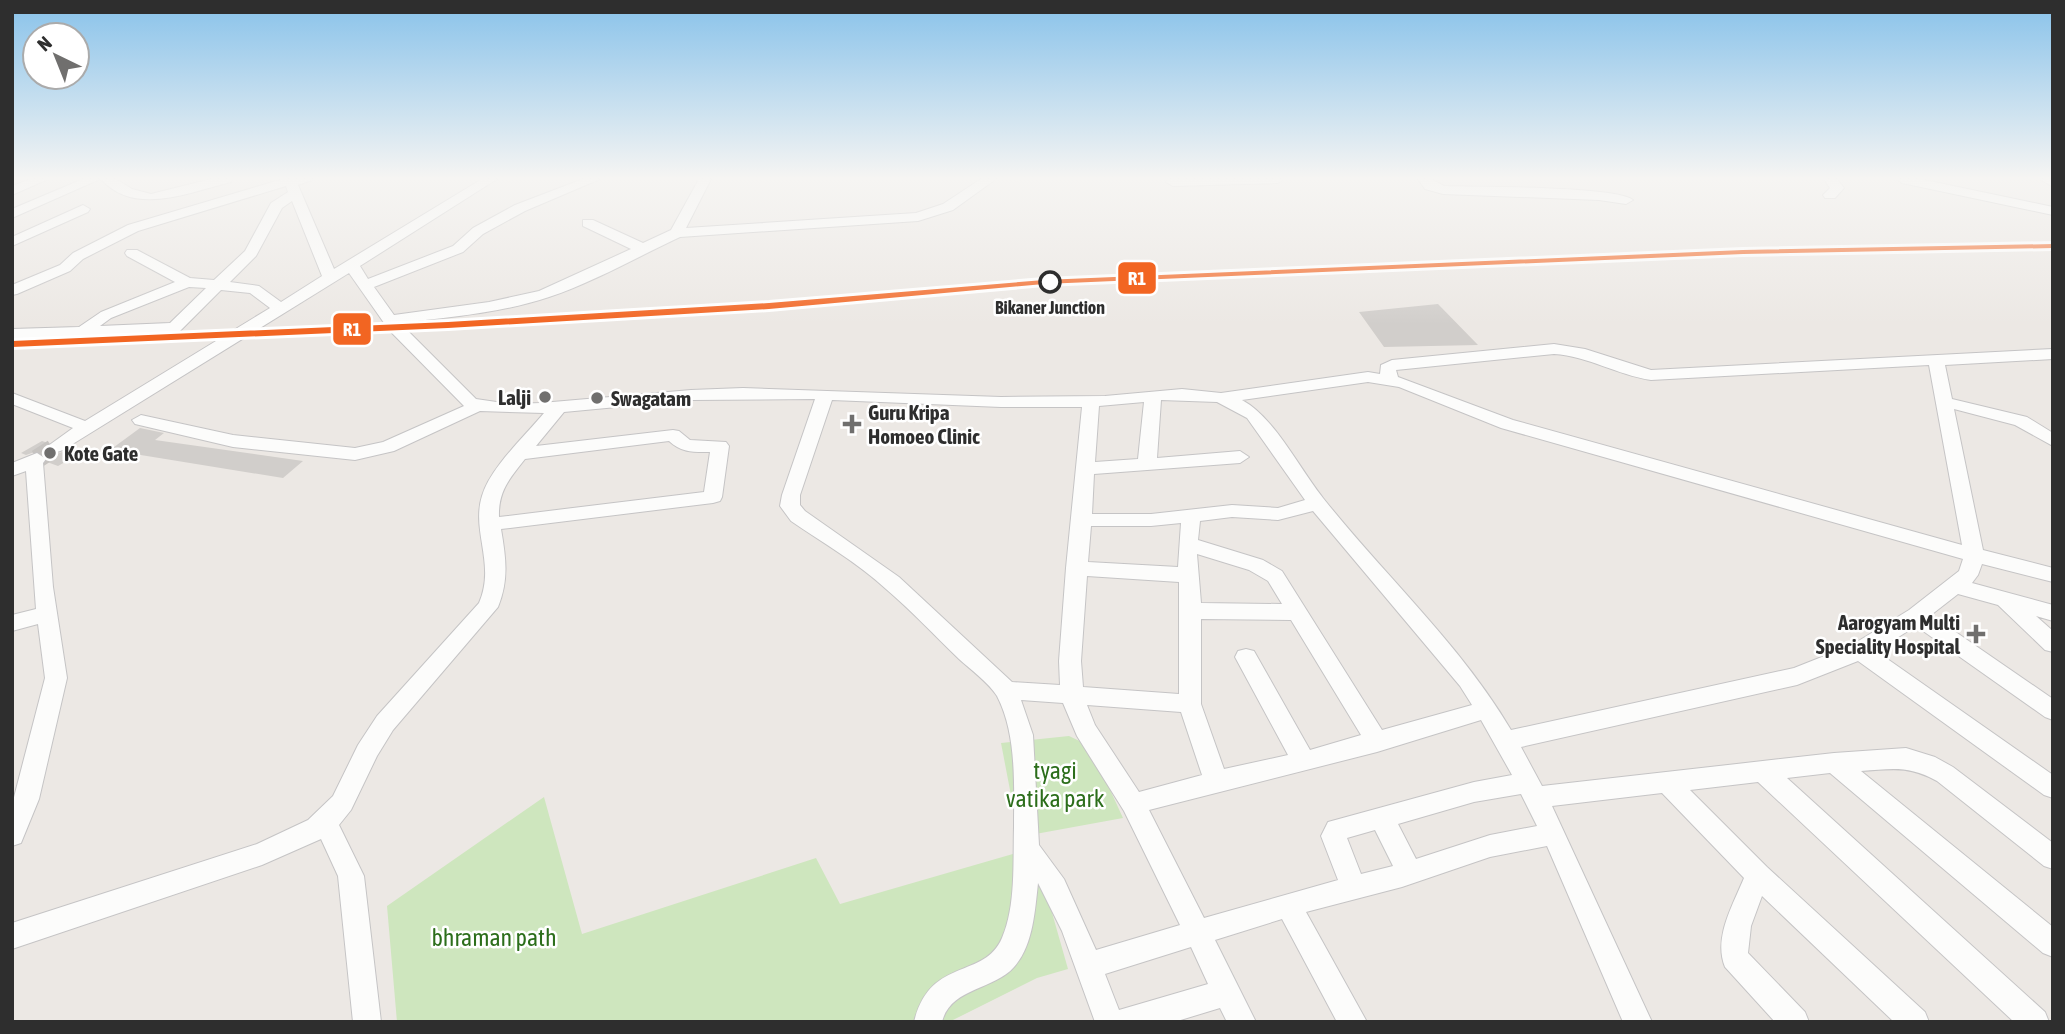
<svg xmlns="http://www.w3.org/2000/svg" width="2065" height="1034" viewBox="0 0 2065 1034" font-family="'Asap Condensed',sans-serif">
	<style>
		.green { fill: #cee6be }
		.building { fill: #d1cecb }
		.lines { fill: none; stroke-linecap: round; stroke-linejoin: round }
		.minor-tunnel { stroke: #c6c3c0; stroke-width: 19; stroke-dasharray: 19 10; stroke-linecap: butt }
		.minor-casing { stroke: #c5c4c5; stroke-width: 2 }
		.minor { fill: #fcfcfb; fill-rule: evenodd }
		.rail-1-casing { stroke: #fff; stroke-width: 6 }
		.rail-1 { fill: #f26522; fill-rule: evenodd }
		.stop-dot { fill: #fff; stroke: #2e2e2e; stroke-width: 3.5 }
		.poi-dot { fill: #706f6e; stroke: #fff; stroke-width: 2.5 }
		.labels { text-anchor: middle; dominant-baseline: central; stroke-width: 5; stroke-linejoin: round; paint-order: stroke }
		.far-stop-label { font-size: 18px; font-weight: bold; fill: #2e2e2e; stroke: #fff }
		.poi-label { font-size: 21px; font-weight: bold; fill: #2e2e2e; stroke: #fff; text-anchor: start }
		.near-park-label { font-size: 24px; fill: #2c6e1b; stroke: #fff }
		.line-badge { stroke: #fff; stroke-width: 2.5 }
		.badge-label { font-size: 19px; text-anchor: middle; font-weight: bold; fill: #fff }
	</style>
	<rect width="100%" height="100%" fill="#ece8e4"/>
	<path class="green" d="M 1069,736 L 1090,746 L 1123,818 L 1019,837 L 1001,743 Z
		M 544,797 L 582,934 L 816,858 L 840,904 L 1030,849 L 1037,860 L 1068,969 L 1037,978 L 949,1022 L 397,1022 L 387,906 Z"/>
	<path class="building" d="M 1438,304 L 1478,345 L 1384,347 L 1359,312 Z
		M 140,428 L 164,433 L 155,440 L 303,461 L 283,478 L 110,450 Z
		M 42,441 L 48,443 L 47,448 L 56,454 L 68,450 L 79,454 L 58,466 L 47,462 L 47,457 L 38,451 L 26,455 L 21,453 Z"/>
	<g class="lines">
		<path class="minor-tunnel" d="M 37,459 L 57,446"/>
		<g class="minor-casing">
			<path id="minor" d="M 31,179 L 48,179 L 12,195 L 12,186 Z
				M 83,179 L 100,179 L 12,218 L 12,209 Z
				M 101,179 L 116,179 L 132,189 L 151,194 L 211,179 L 232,179 L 231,182 C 189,192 135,217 101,179 Z
				M 283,179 L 315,179 L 298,185 L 334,269 L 482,179 L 497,179 L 360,266 L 368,279 L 453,246 L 473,228 L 515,205 L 583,179 L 600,179 L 525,211 L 483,234 L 463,252 L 374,287 L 394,315 L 489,302 L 539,291 L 631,249 L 583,226 L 583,220 L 593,220 L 643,243 L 671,230 L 699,179 L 711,179 L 686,228 L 916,213 L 943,204 L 981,179 L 996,179 L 953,210 L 918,221 L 680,237 C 639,256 592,283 549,297 C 501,313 450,317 400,323 L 476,399 L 510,404 L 541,403 L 691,390 L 743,388 L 1001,397 L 1105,396 L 1182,389 L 1221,393 L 1368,372 L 1380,374 L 1381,365 L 1392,360 L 1554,344 L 1585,349 L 1651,370 L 2053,349 L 2053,359 L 1945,365 L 1952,399 L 2027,417 L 2053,433 L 2053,446 L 2015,425 L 1954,409 L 1983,550 L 2053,568 L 2053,582 L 1982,564 L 1978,575 L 1972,583 L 2053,605 L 2053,621 L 2036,616 L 2053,631 L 2053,652 L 2045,650 L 1998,605 L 1958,594 L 1931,615 L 2053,699 L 2053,720 L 2045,717 L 1916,626 L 1876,651 L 2053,775 L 2053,798 L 2044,795 L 1858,661 L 1797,685 L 1521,747 L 1542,786 L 1834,753 L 1906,748 L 1935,757 L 1953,767 L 2053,843 L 2053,869 L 2044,866 L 1937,781 C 1908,765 1892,769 1861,771 L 2053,927 L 2053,957 L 2043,953 L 1830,773 L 1787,778 L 2045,1012 L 2049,1022 L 2014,1022 L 1758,782 L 1690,790 L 1767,867 L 1925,1012 L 1929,1022 L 1894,1022 L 1762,896 L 1751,926 L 1748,953 L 1805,1012 L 1809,1022 L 1775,1022 L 1725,967 C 1713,938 1733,905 1744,878 L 1662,793 L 1552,806 L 1652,1022 L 1623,1022 L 1547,846 L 1490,857 L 1402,887 L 1306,912 L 1367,1022 L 1337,1022 L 1282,919 L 1215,940 L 1256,1022 L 1227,1022 L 1220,1008 L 1174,1022 L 1095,1022 L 1062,931 L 1038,883 C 1035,911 1033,946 1014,967 C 994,990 950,988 942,1022 L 914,1022 C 930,956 984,980 1002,938 C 1016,906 1013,862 1014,827 C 1014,786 1017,734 997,696 C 989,683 971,670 959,659 C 935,636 912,611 886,589 C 858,563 823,543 791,521 L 780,506 L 782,495 L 815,399 L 691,400 L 564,412 L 536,446 L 673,430 L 679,431 L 690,440 L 726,442 L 729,446 L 722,497 L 720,501 L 713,503 L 501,529 C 506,558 509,580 498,607 L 393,730 L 377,756 L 351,810 L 339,825 L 364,876 L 381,1022 L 353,1022 L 338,876 L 321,839 L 262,865 L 12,949 L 12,923 L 257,844 L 308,820 L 333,796 L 358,745 L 377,716 L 479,603 C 496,564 471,532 482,496 C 490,468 525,436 544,413 L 480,411 L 394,451 L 355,460 L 233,447 L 135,424 L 132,420 L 141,415 L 233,435 L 355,448 L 383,442 L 464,406 L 389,330 L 349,273 L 63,450 L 57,452 L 48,446 L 73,428 L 12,404 L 12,393 L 85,421 L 270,308 L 250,293 L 221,290 L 180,331 L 174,333 L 12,339 L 12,329 L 79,327 L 101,312 L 175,282 L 127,256 L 125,253 L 127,250 L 137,250 L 190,278 L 214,280 L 245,251 L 271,203 L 288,192 L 286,186 L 138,231 L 83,259 L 70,271 L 17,294 L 12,295 L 12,285 L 60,265 L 73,253 L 128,225 ZM 292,201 L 322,276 L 281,302 L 259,286 L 230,282 L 256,256 L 282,208 ZM 189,287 L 206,288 L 170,323 L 100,326 L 111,318 ZM 1554,354 C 1588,356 1617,375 1651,380 L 1929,365 L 1962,545 L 1513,420 L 1398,377 L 1396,370 ZM 1368,382 L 1399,387 L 1501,428 L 1963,559 L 1959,571 L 1909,610 L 1852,645 L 1794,668 L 1511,730 C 1461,645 1385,576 1323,498 C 1299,468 1275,418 1242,400 ZM 832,400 L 1001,407 L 1082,407 L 1066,568 L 1059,661 L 1060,685 L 1012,682 L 899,577 L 805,511 L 800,505 L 800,495 ZM 1161,400 L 1217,402 L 1247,418 L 1305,500 L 1278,508 L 1232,505 L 1151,514 L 1092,514 L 1094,474 L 1240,463 L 1249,457 L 1240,451 L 1157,458 ZM 1144,402 L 1138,459 L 1095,462 L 1099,406 ZM 669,441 C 682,453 693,452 710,452 L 704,492 L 499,517 C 498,491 510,478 525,459 ZM 1313,511 L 1460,686 L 1472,705 L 1382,730 L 1282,571 L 1263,560 L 1198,540 L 1200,521 L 1232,517 L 1278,520 ZM 1181,523 L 1178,567 L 1088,562 L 1091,526 L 1151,526 ZM 1197,554 L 1249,570 L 1268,581 L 1282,604 L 1201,603 ZM 1087,576 L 1179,582 L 1179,694 L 1083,687 L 1081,661 ZM 1201,619 L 1291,620 L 1361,735 L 1310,750 L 1254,651 L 1246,649 L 1238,651 L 1235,657 L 1288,755 L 1224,769 L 1201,704 ZM 1021,700 L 1063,703 L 1077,736 L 1124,811 L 1180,925 L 1096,950 L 1064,879 L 1039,845 L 1033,735 ZM 1087,705 L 1181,712 L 1202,775 L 1139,792 L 1095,725 ZM 1481,720 L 1512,775 L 1474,782 L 1328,822 L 1321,836 L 1338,880 L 1204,918 L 1149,810 L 1377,752 ZM 1521,794 L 1537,826 L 1490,835 L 1416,859 L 1398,824 L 1474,802 ZM 1375,830 L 1393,866 L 1361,874 L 1347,838 ZM 1191,947 L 1208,984 L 1119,1010 L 1105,974 Z
				M 1170,179 L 1284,179 L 1278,183 L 1173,186 L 1166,182 Z
				M 1418,179 L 1431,179 L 1444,186 C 1475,187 1616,186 1633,200 L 1626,204 L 1599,200 L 1443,194 L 1425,189 Z
				M 1824,179 L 1837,179 L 1844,188 L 1835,198 L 1825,198 L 1823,195 L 1830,188 Z
				M 1896,179 L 1920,179 L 2053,207 L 2053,215 L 1902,183 Z
				M 2040,179 L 2053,179 L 2053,187 Z
				M 83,205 L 90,209 L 88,212 L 12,246 L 12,237 Z
				M 37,453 L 46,459 L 43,463 L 53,587 L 67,678 L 39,799 L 21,843 L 12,846 L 12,805 L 45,678 L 38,624 L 12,631 L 12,615 L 36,609 L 26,471 L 12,476 L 12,463 Z"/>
		</g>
		<use href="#minor" class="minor"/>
		<g class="rail-1-casing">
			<path id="rail-1" d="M 2053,244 L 2053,248 L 1743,254 L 1044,284 L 769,309 L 448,328 L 12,347 L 12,341 L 448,322 L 769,303 L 1044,280 L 1743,250 Z"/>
		</g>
		<use href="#rail-1" class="rail-1"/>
	</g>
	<linearGradient id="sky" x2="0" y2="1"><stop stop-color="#88c2ea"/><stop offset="0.55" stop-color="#f6f5f3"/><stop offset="1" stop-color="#f6f5f3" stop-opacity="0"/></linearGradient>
	<rect width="2065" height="324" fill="url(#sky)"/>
	<circle class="stop-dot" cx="1050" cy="282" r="10"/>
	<g class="poi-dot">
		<circle cx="545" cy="397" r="7"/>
		<circle cx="597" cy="398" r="7"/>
		<path d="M848.5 413.5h7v7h7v7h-7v7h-7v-7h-7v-7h7z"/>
		<circle cx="50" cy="453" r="7"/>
		<path d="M1972.5 623.5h7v7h7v7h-7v7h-7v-7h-7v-7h7z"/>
	</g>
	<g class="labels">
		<g class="far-stop-label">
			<text x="1050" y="307">Bikaner Junction</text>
		</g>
		<g class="poi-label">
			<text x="531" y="397" text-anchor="end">Lalji</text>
			<text x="611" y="398">Swagatam</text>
			<text x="868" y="412">Guru Kripa<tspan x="868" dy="24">Homoeo Clinic</tspan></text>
			<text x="64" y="453">Kote Gate</text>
			<text x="1960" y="622" text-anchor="end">Aarogyam Multi<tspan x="1960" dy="24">Speciality Hospital</tspan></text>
		</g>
		<g class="near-park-label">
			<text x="1055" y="770">tyagi<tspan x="1055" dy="28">vatika park</tspan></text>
			<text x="494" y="937">bhraman path</text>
		</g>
	</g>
	<g class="line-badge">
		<rect x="1117" y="261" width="40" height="34" rx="7" fill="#f26522"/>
		<rect x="332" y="312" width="40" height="34" rx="7" fill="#f26522"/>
	</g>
	<g class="badge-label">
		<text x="1137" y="285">R1</text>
		<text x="352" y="336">R1</text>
	</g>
	<rect width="2065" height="1034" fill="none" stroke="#2e2e2e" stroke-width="28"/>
	<g transform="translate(56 56) rotate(317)"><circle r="33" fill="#ffffff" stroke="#ababab" stroke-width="2"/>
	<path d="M0-5L12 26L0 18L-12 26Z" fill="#706f6e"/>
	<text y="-10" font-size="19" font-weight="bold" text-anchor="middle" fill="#2e2e2e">N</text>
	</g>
</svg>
